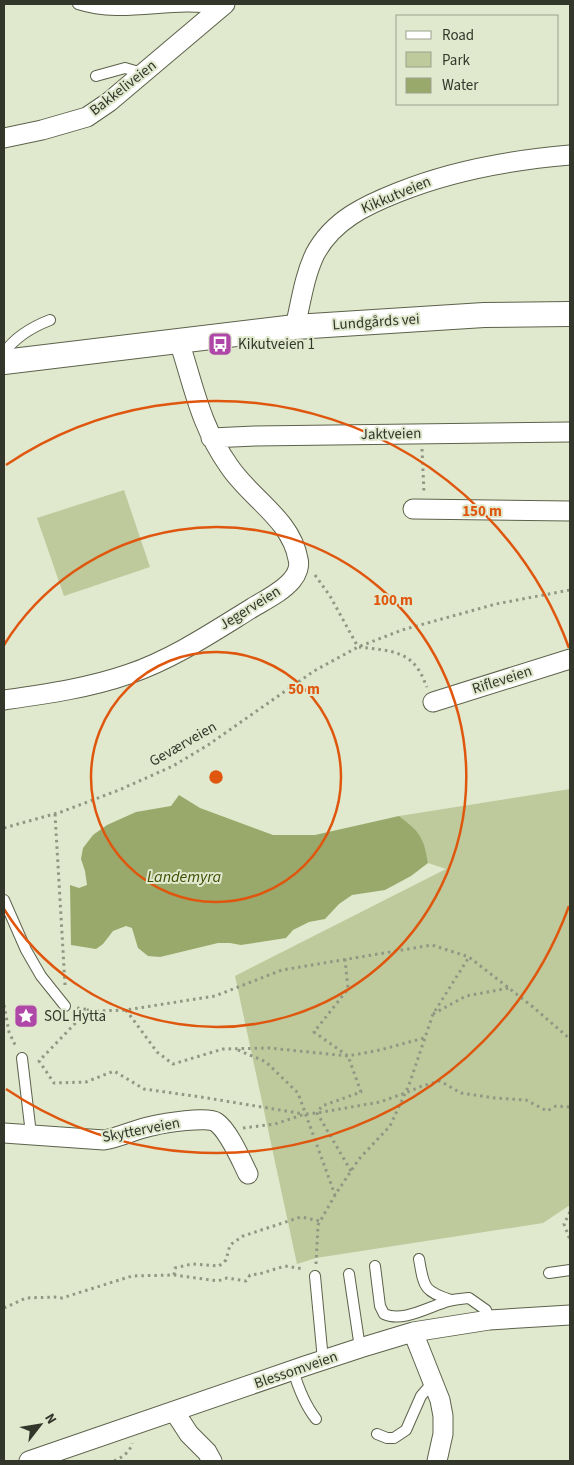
<svg xmlns="http://www.w3.org/2000/svg" width="574" height="1465" viewBox="0 0 574 1465" font-family="'Source Sans 3',sans-serif">
	<style>
		.green { fill: #beca9c }
		.water { fill: #99a96c }
		.lines { fill: none; stroke-linecap: round; stroke-linejoin: round }
		.service-casing { stroke: #5c624b; stroke-width: 12 }
		.minor-casing { stroke: #5c624b; stroke-width: 21 }
		.tertiary-casing { stroke: #5c624b; stroke-width: 26 }
		.path { stroke: #919783; stroke-width: 3; stroke-dasharray: 2.5 4; stroke-linecap: butt }
		.service { stroke: #fff; stroke-width: 10 }
		.minor { stroke: #fff; stroke-width: 19 }
		.tertiary { stroke: #fff; stroke-width: 24 }
		.ring { fill: none; stroke: #df570e; stroke-width: 2.5 }
		.labels { text-anchor: middle; dominant-baseline: central; stroke-width: 4; stroke-linejoin: round; paint-order: stroke }
		.street-label { font-size: 15px; fill: #33362b; stroke: #e0e8cd }
		.poi-label { font-size: 15px; fill: #33362b; stroke: #e0e8cd; text-anchor: start }
		.water-label { font-size: 16px; font-style: italic; fill: #404d03; stroke: #e0e8cd }
		.centre { fill: #df570e; stroke: #e0e8cd; stroke-width: 2.5 }
		.ring-label { font-size: 15px; text-anchor: middle; font-weight: bold; fill: #df570e; stroke: #e0e8cd; stroke-width: 4; stroke-linejoin: round; paint-order: stroke }
	</style>
	<rect width="100%" height="100%" fill="#e0e8cd"/>
	<path class="green" d="M 124,490 L 150,567 L 64,596 L 37,518 Z
		M 570,789 L 570,1205 L 543,1223 L 316,1258 L 297,1264 L 235,976 L 446,869 L 428,863 C 423,837 419,831 399,816 Z"/>
	<path class="water" d="M 179,795 L 200,808 L 273,835 L 315,835 L 399,816 C 419,831 424,837 428,863 L 411,876 L 385,890 L 352,895 L 339,904 L 325,919 L 309,922 L 293,930 L 286,938 L 241,945 L 230,943 L 218,943 L 160,957 L 148,956 L 138,948 L 132,928 L 126,926 L 113,931 L 103,944 L 96,949 L 71,945 L 70,885 L 79,888 L 87,885 L 85,871 L 81,859 L 83,848 L 93,835 L 107,825 L 136,812 L 171,806 Z"/>
	<g class="lines">
		<g class="service-casing">
			<path id="service" d="M 78,4 C 124,19 172,0 217,9
				M 96,76 L 125,68 L 142,73
				M 4,353 C 15,337 32,327 50,320
				M 4,900 L 26,950 L 41,976 L 65,1006
				M 22,1058 L 31,1134
				M 419,1259 C 424,1287 423,1291 451,1300
				M 375,1266 L 380,1306 L 384,1314 C 403,1323 430,1306 449,1301 C 455,1299 462,1299 469,1298 L 486,1310 L 489,1320
				M 549,1273 L 570,1270
				M 349,1274 L 360,1348
				M 315,1276 L 323,1360
				M 293,1370 C 298,1387 305,1405 316,1419
				M 377,1434 L 387,1438 L 394,1438 L 406,1430 L 421,1396 L 433,1382"/>
		</g>
		<g class="minor-casing">
			<path id="minor" d="M 4,138 L 42,130 L 87,117 L 109,102 L 225,4
				M 295,327 C 301,302 304,277 315,254 C 333,220 366,205 399,192 C 454,170 511,160 570,155
				M 211,438 L 255,436 L 570,432
				M 413,509 L 570,511
				M 4,700 C 46,694 89,688 129,674 C 173,659 213,632 252,608 C 265,600 282,592 292,580 C 297,574 300,566 298,559 C 291,519 250,498 229,466 C 200,425 194,387 179,341
				M 433,702 L 570,659
				M 4,1133 L 104,1140 C 121,1137 136,1129 152,1126 C 164,1123 208,1116 216,1122 C 229,1131 241,1160 248,1174
				M 413,1332 L 440,1400 L 443,1416 L 443,1434 L 437,1461
				M 174,1411 L 189,1434 L 207,1452 L 212,1461
				M 29,1461 L 305,1366 L 360,1348 L 413,1332 L 489,1320 L 570,1315"/>
		</g>
		<g class="tertiary-casing">
			<path id="tertiary" d="M 4,362 L 295,327 L 484,315 L 570,314"/>
		</g>
		<path class="path" d="M 422,449 L 424,493
			M 315,575 L 330,596 L 358,647
			M 359,647 C 380,650 405,649 418,669 C 422,674 424,681 427,687
			M 55,814 L 65,985
			M 4,828 L 61,812 L 119,790 L 173,766 L 208,745 L 314,671 L 358,647 L 402,630 L 496,604 L 570,590
			M 345,959 L 348,989 L 314,1032 L 348,1056 L 361,1092 L 322,1106 L 317,1113 L 351,1171
			M 4,1005 L 9,1032 L 16,1047
			M 77,1008 L 99,1011 L 126,1010 L 215,996 L 282,970 L 432,945 L 469,957 L 533,1007 L 570,1039
			M 89,1009 L 39,1061 L 54,1083 L 86,1082 L 114,1071 L 144,1089 L 201,1097 L 304,1114
			M 126,1010 L 157,1052 L 173,1064 L 223,1049 L 269,1048 L 348,1056 L 380,1050 L 424,1038
			M 433,1014 L 466,996 L 509,988
			M 238,1050 L 266,1062 L 298,1093 L 335,1195
			M 243,1128 L 275,1124 L 305,1114 L 317,1113 L 380,1102 L 405,1093 L 422,1086 L 440,1081 L 461,1093 L 495,1098 L 526,1100 L 547,1111 L 556,1106 L 570,1107
			M 570,1212 L 564,1224 L 570,1240
			M 316,1264 L 318,1225 L 335,1195 L 359,1159 L 390,1126 L 409,1085 L 433,1014 L 469,957
			M 174,1275 L 175,1268 L 192,1264 L 219,1266 L 226,1260 L 230,1245 L 243,1236 L 301,1217 L 320,1221
			M 4,1308 L 26,1298 L 54,1297 L 62,1298 L 132,1276 L 174,1275 L 218,1281 L 227,1278 L 246,1281 L 250,1275 L 259,1274 L 285,1266 L 304,1269
			M 114,1461 C 123,1457 130,1452 132,1443"/>
		<use href="#service" class="service"/>
		<use href="#minor" class="minor"/>
		<use href="#tertiary" class="tertiary"/>
	</g>
	<g class="ring">
		<circle cx="216" cy="777" r="125"/>
		<path d="M4 645A250 250 0 1 1 4 909"/>
		<path d="M569 906A376 376 0 0 1 6 1089M6 465A376 376 0 0 1 569 648"/>
	</g>
	<defs>
		<g id="bus-square" transform="scale(1.25)"><rect x="-9" y="-9" width="18" height="18" rx="4" fill="#af47a9" stroke="#e0e8cd"/><path d="M-5-6H5V4H4V6H2V4H-2V6H-4V4H-5ZM-3.5-4V0h7V-4ZM-3.5 1.2v1.5H-2V1.2ZM2 1.2v1.5H3.5V1.2Z" fill="#fff"/></g>
		<g id="sight-square" transform="scale(1.25)"><rect x="-9" y="-9" width="18" height="18" rx="4" fill="#af47a9" stroke="#e0e8cd"/><path d="M0-6L1.8-2.2L6-1.7L2.9 1.2L3.7 5.4L0 3.3L-3.7 5.4L-2.9 1.2L-6-1.7L-1.8-2.2Z" fill="#fff"/></g>
	</defs>
	<g fill-rule="evenodd">
		<use href="#bus-square" x="220" y="344"/>
		<use href="#sight-square" x="26" y="1016"/>
	</g>
	<g class="labels">
		<g class="street-label">
			<text transform="translate(123 88) rotate(-38)">Bakkeliveien</text>
			<text transform="translate(396 195) rotate(-23)">Kikkutveien</text>
			<text transform="translate(376 322) rotate(-4)">Lundgårds vei</text>
			<text transform="translate(391 434) rotate(-1)">Jaktveien</text>
			<text transform="translate(250 608) rotate(-32)">Jegerveien</text>
			<text transform="translate(502 680) rotate(-18)">Rifleveien</text>
			<text transform="translate(183 744) rotate(-30)">Geværveien</text>
			<text transform="translate(141 1130) rotate(-11)">Skytterveien</text>
			<text transform="translate(296 1370) rotate(-19)">Blessomveien</text>
		</g>
		<g class="poi-label">
			<text x="238" y="344">Kikutveien 1</text>
			<text x="44" y="1016">SOL Hytta</text>
		</g>
		<g class="water-label">
			<text x="184" y="877">Landemyra</text>
		</g>
	</g>
	<circle cx="216" cy="777" r="8" class="centre"/>
	<g class="ring-label">
		<text x="482" y="516">150 m</text>
		<text x="393" y="605">100 m</text>
		<text x="304" y="694">50 m</text>
	</g>
	<rect width="574" height="1465" fill="none" stroke="#33362b" stroke-width="10"/>
	<rect x="396" y="15" width="162" height="90" fill="#e0e8cd" stroke="#9ba18c"/>
	<rect x="406" y="31" width="25" height="8" fill="#ffffff" stroke="#9ba18c"/>
	<text x="442" y="40" font-size="15" fill="#33362b">Road</text>
	<rect x="406" y="52" width="25" height="15" fill="#beca9c" stroke="#9ba18c"/>
	<text x="442" y="65" font-size="15" fill="#33362b">Park</text>
	<rect x="406" y="78" width="25" height="15" fill="#99a96c" stroke="#9ba18c"/>
	<text x="442" y="90" font-size="15" fill="#33362b">Water</text>
	<g transform="translate(40 1425) rotate(59)" stroke="#e0e8cd" stroke-width="4" paint-order="stroke">
	<path d="M0-4L9 19L0 12L-9 19Z" fill="#33362b"/>
	<text y="-8" font-size="14" font-weight="bold" text-anchor="middle" fill="#33362b">N</text>
	</g>
</svg>
